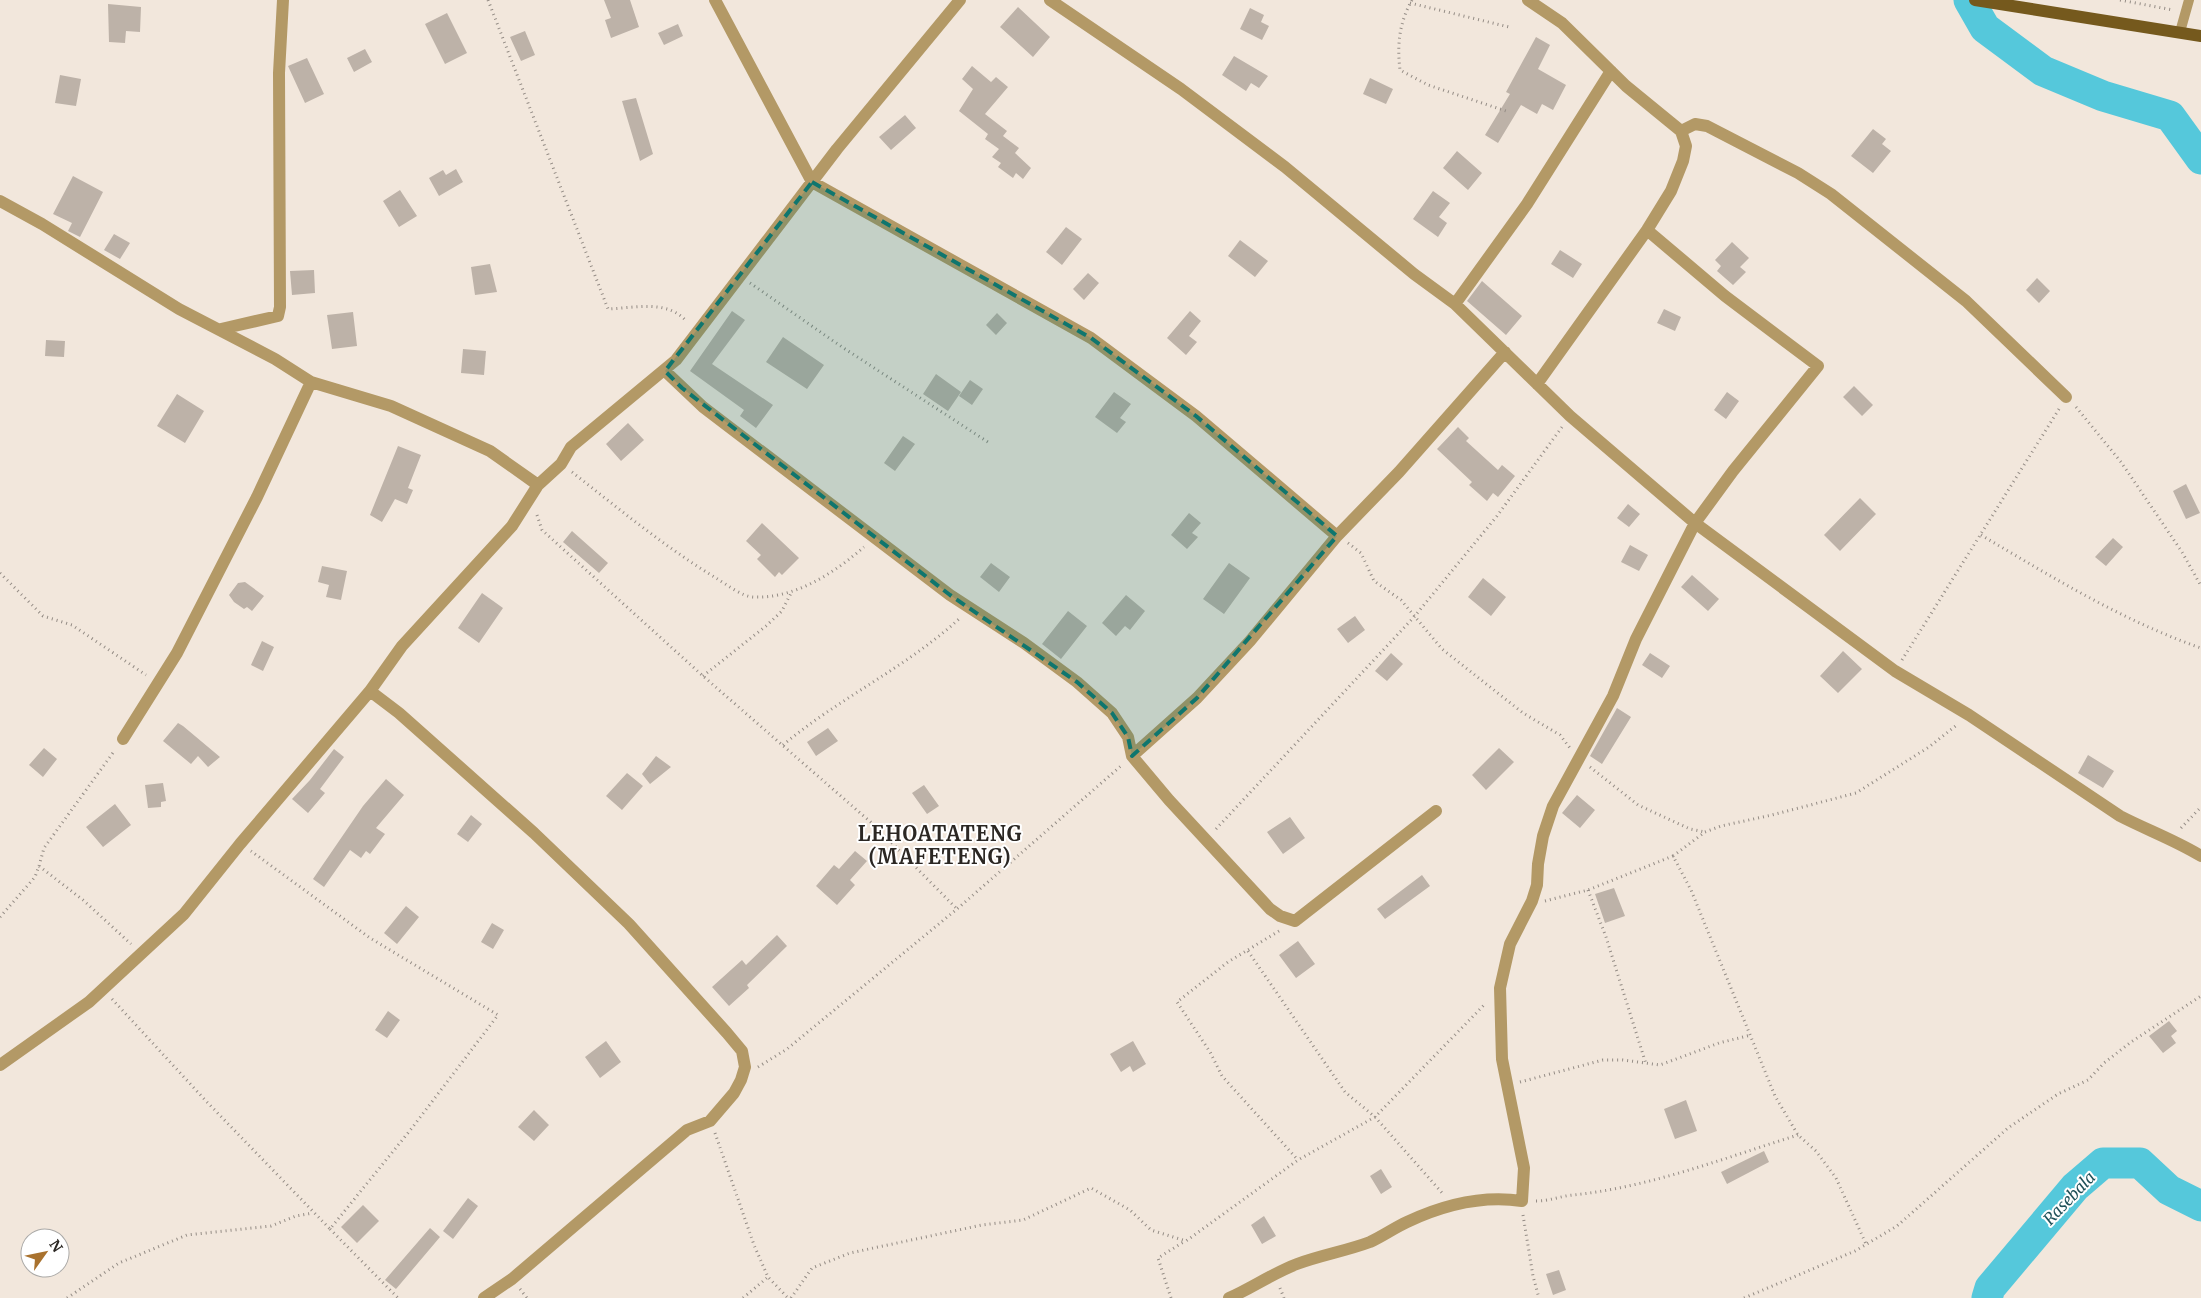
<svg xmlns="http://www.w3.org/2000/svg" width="2201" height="1298" viewBox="0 0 2201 1298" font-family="Merriweather,serif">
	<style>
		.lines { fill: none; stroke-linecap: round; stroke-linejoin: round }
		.river { stroke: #55c8db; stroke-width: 31 }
		.building { fill: #bdb2a8 }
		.path { stroke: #948c85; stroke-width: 3; stroke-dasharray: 1 4; stroke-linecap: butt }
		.lane { stroke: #b39966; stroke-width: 10 }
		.street { stroke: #b39966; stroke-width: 12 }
		.primary { stroke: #75591d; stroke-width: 12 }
		.marked { fill: #0f766e; fill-opacity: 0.2; stroke: #0f766e; stroke-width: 4; stroke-dasharray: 10 6; stroke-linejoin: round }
		.labels { text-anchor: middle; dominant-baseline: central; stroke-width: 4; stroke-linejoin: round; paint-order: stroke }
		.water-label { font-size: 16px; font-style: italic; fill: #1f5159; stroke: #fff }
		.district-label { font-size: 20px; font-weight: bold; letter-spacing: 1px; fill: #2b2723; stroke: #fff }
	</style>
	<rect width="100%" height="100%" fill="#f2e7dc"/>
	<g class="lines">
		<path class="river" d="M 1969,0 L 1985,28 L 2043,71 L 2103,96 L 2170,116 L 2201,159
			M 1987,1298 L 1990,1288 L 2075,1187 L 2103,1163 L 2140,1163 L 2169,1190 L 2201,1206"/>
	</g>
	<path class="building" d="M 604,0 L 630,0 L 639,27 L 611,38 L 605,20 L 611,18 Z
		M 108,4 L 141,7 L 140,32 L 126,31 L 125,43 L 109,42 Z
		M 1018,7 L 1050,37 L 1033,57 L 1000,27 Z
		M 1250,8 L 1264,15 L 1261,22 L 1269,26 L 1262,40 L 1240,29 Z
		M 447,13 L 467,53 L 445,64 L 425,24 Z
		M 678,24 L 683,36 L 664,45 L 658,33 Z
		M 525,31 L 535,55 L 521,61 L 510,37 Z
		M 1536,37 L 1550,45 L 1538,69 L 1566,85 L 1553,110 L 1542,104 L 1537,114 L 1521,105 L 1498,143 L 1485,135 L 1510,94 L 1506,92 Z
		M 365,49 L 372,62 L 354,72 L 347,58 Z
		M 1234,56 L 1268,76 L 1259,88 L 1251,83 L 1246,91 L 1222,75 Z
		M 307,58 L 324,94 L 305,103 L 288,66 Z
		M 972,66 L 991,82 L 996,77 L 1008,87 L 985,114 L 1007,131 L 1003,136 L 1019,148 L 1015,153 L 1031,168 L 1023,179 L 1016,173 L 1013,178 L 998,167 L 1001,163 L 992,157 L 999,149 L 985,139 L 988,134 L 959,111 L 973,89 L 962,79 Z
		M 60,75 L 81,79 L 76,106 L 55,103 Z
		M 1370,78 L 1393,89 L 1386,104 L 1363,94 Z
		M 636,98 L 653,154 L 640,161 L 622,101 Z
		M 905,115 L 916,128 L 891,150 L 879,137 Z
		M 1873,129 L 1886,139 L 1882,144 L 1891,151 L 1873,173 L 1851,156 Z
		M 1457,151 L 1482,173 L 1468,190 L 1443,168 Z
		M 456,169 L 463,182 L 439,196 L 429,178 L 443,170 L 446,175 Z
		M 73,176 L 103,192 L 80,237 L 68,231 L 72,223 L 53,214 Z
		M 400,190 L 417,216 L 399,227 L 383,201 Z
		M 1433,191 L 1450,203 L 1439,217 L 1447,223 L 1438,237 L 1413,219 Z
		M 1066,227 L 1082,239 L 1062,265 L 1046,252 Z
		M 114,234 L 130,243 L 120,259 L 104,250 Z
		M 1240,240 L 1268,261 L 1255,277 L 1228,256 Z
		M 1732,242 L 1749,258 L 1740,267 L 1746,272 L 1733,285 L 1717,271 L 1721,266 L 1715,260 Z
		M 1560,250 L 1582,264 L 1573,278 L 1551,264 Z
		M 490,264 L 497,292 L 475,295 L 471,267 Z
		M 314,270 L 315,293 L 292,295 L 290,271 Z
		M 1088,273 L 1099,283 L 1084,300 L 1073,289 Z
		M 2037,278 L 2050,291 L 2039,303 L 2026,290 Z
		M 1482,281 L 1522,316 L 1506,335 L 1467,301 Z
		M 1664,309 L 1681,317 L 1675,331 L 1657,323 Z
		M 732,311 L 745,320 L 712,364 L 773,405 L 756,428 L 740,416 L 744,410 L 690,371 Z
		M 1190,311 L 1201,321 L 1189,336 L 1197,342 L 1186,355 L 1167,338 Z
		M 353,312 L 357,346 L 332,349 L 327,315 Z
		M 997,313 L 1007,323 L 996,335 L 986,325 Z
		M 783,337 L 824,365 L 807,389 L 766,362 Z
		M 46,340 L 65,341 L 64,357 L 45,356 Z
		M 463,349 L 486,351 L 484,375 L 461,373 Z
		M 936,374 L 961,392 L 948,411 L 923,394 Z
		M 970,380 L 983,389 L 972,405 L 959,396 Z
		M 1854,386 L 1873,405 L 1862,416 L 1843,397 Z
		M 1114,392 L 1131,404 L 1120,418 L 1126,422 L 1117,433 L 1095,417 Z
		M 1727,392 L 1739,401 L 1726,419 L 1714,410 Z
		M 177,394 L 204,411 L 185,443 L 157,426 Z
		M 628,423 L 644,440 L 621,461 L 606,444 Z
		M 1458,427 L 1469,438 L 1466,441 L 1498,470 L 1502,465 L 1515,476 L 1498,497 L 1493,493 L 1487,501 L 1469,485 L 1472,482 L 1437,449 Z
		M 903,436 L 915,444 L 895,471 L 884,463 Z
		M 398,446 L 421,455 L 408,488 L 413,490 L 407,504 L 395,499 L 382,522 L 370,515 Z
		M 2186,484 L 2200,513 L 2186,519 L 2173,491 Z
		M 1860,498 L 1876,514 L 1840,551 L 1824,535 Z
		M 1628,504 L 1640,514 L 1629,527 L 1617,518 Z
		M 1189,513 L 1201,523 L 1192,533 L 1198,537 L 1187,549 L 1171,535 Z
		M 762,523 L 799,558 L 782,575 L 779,572 L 775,577 L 757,559 L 761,555 L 746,541 Z
		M 572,531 L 608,563 L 599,573 L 563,542 Z
		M 2113,538 L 2123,547 L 2106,566 L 2095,557 Z
		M 1630,545 L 1648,555 L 1639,571 L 1621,562 Z
		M 991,563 L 1010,577 L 999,592 L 980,577 Z
		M 1229,563 L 1250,578 L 1224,614 L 1203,599 Z
		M 322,566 L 347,571 L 341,600 L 326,597 L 329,585 L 318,582 Z
		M 1692,575 L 1719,599 L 1708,611 L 1681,587 Z
		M 1483,578 L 1506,597 L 1491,616 L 1468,597 Z
		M 245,582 L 264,596 L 252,611 L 247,607 L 244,609 L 234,602 L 229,595 L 238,583 Z
		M 482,593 L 503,608 L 479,643 L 458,628 Z
		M 1126,595 L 1145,611 L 1130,630 L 1125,626 L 1116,636 L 1102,623 Z
		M 1068,611 L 1087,626 L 1061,659 L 1042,644 Z
		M 1355,616 L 1365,630 L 1348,643 L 1337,629 Z
		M 262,641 L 274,647 L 263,671 L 251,665 Z
		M 1843,651 L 1862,669 L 1838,693 L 1820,676 Z
		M 1391,653 L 1403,664 L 1387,681 L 1375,671 Z
		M 1650,653 L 1670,666 L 1662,678 L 1642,665 Z
		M 1617,708 L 1631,717 L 1602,764 L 1590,756 Z
		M 178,723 L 183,726 L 220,757 L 208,767 L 198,756 L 191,764 L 163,741 Z
		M 828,728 L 838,741 L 816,756 L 807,742 Z
		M 44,748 L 57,759 L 43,777 L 29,765 Z
		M 1499,748 L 1514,762 L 1486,790 L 1472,775 Z
		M 334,749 L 344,757 L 320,789 L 325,793 L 308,813 L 292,799 L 310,780 Z
		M 2088,755 L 2114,771 L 2103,788 L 2078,773 Z
		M 656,756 L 671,767 L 650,784 L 642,774 Z
		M 627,773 L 643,786 L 622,810 L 606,796 Z
		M 386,779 L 404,795 L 376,828 L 385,834 L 370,854 L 366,851 L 361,858 L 350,850 L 324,887 L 313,879 L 363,806 Z
		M 163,783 L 166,801 L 161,802 L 161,807 L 148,808 L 145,785 Z
		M 924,785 L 939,806 L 927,814 L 912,793 Z
		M 1577,795 L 1595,810 L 1580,828 L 1562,813 Z
		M 115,804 L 131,825 L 103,847 L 86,827 Z
		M 471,815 L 482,824 L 468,842 L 457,834 Z
		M 1290,817 L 1305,838 L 1283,854 L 1267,832 Z
		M 855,851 L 867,861 L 850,880 L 855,885 L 837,905 L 816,886 L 834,865 L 839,869 Z
		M 1422,875 L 1430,886 L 1385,919 L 1377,909 Z
		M 1614,888 L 1625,916 L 1605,923 L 1595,894 Z
		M 406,906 L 419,917 L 397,944 L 384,933 Z
		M 492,923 L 504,930 L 493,949 L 481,942 Z
		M 777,935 L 787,946 L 747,985 L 749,988 L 729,1006 L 712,987 L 742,960 L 746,965 Z
		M 1298,941 L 1315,964 L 1296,978 L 1279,955 Z
		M 388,1011 L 400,1020 L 387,1038 L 375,1030 Z
		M 2169,1021 L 2177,1031 L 2171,1036 L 2176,1043 L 2163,1053 L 2149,1036 Z
		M 606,1041 L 621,1062 L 600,1078 L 585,1057 Z
		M 1133,1041 L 1146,1064 L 1133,1072 L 1130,1066 L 1121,1072 L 1110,1054 Z
		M 1686,1100 L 1697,1131 L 1675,1139 L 1664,1109 Z
		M 534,1110 L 549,1125 L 534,1141 L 518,1127 Z
		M 1764,1151 L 1769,1162 L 1727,1184 L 1721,1172 Z
		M 1381,1169 L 1392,1187 L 1381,1194 L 1370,1176 Z
		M 468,1198 L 478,1206 L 453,1239 L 443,1231 Z
		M 363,1205 L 379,1221 L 357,1243 L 341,1227 Z
		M 1264,1216 L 1276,1236 L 1262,1244 L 1251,1225 Z
		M 430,1228 L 440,1237 L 396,1289 L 385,1280 Z
		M 1559,1270 L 1566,1290 L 1553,1295 L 1546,1274 Z"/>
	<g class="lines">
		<path class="path" d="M 488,0 L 608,309 C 635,308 668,299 687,322
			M 1412,0 C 1399,23 1397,45 1400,70 L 1428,85 L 1509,112
			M 2120,0 L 2173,10
			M 1410,3 L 1509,27
			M 750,283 L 842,347 L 991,444
			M 2076,407 L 2121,462 L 2182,552 L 2201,586
			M 572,472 C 619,509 665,547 716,578 C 726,584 741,596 753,597 C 795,599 834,573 864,547
			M 537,515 L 542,530 L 703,676 L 874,825 L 957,909
			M 1981,535 C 2052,577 2123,621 2201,648
			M 1348,543 L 1361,553 L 1374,581 L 1401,600 L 1442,649 L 1523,713 L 1560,735 L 1570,748
			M 0,573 L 43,616 L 72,625 L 146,675
			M 1902,660 L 2059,409
			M 703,676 L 766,626 L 782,611 L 792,591
			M 783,745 C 839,698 904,669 959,619
			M 1590,767 L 1638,805 L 1690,829 L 1705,832
			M 2181,828 L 2201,807
			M 1216,829 L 1414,617 L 1497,516 L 1562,427
			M 1673,856 L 1705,832 L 1721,826 L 1772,815 L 1856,793 L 1929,747 L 1958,724
			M 39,866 L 44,848 L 115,750
			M 1588,890 L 1606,937 L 1646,1064
			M 1545,901 L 1588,890 L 1673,856 L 1691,890 L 1775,1096 L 1798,1135 L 1816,1151 L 1836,1178 L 1866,1244
			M 0,917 L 35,877 L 39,866 L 83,900 L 131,944
			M 1279,931 L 1228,962 L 1177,1002 L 1210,1052 L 1222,1076 L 1298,1160
			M 1248,951 L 1345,1092 L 1375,1117 L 1443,1194
			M 112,999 L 206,1101 L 330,1229 L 412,1128 L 498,1015 L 370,938 L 251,851
			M 758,1067 L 787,1049 L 957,909 L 1122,765
			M 1520,1082 L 1603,1060 L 1623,1060 L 1660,1065 L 1719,1043 L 1751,1035
			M 715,1133 L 754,1245 L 768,1277 L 788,1298
			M 1536,1201 C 1550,1201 1561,1196 1573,1195 C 1651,1187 1724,1158 1798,1135
			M 1523,1215 L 1533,1276 L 1539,1298
			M 330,1229 L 398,1298
			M 1280,1288 L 1284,1298
			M 520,1289 L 527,1298
			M 67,1298 L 119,1263 L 187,1235 L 271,1226 L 296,1216 L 313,1213
			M 743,1298 L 768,1277
			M 791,1298 L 812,1268 L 850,1253 L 982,1225 L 1023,1220 L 1091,1188 L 1130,1210 L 1151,1230 L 1186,1241 L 1298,1160 L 1375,1117 L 1486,1003
			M 1171,1298 L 1158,1258 L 1185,1241
			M 1744,1298 L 1855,1251 L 1897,1226 L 2008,1128 L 2058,1094 L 2088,1080 L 2104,1063 L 2131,1042 L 2201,996"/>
		<path class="lane" d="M 2180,32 L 2189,0"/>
		<path class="street" d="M 715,0 L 812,182 L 1091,338 L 1196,416 L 1337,536
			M 1050,0 L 1181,89 L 1285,167 L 1414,274 L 1455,304 L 1570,416 L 1695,523 L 1895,671 L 1969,715 L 2120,816 C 2147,830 2175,840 2201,856
			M 1528,0 L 1562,23 L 1626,86 L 1681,131 L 1686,146 L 1683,161 L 1671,191 L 1647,230 L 1537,384
			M 1681,131 L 1695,124 L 1707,126 L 1798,173 L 1831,194 L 1966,301 L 2066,397
			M 0,201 L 42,224 L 179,309 L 275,359 L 311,382 L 391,406 L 490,451 L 538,485
			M 1455,304 L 1527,204 L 1611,71
			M 221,329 L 278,316 L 280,307 L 279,73 L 283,0
			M 665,371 L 703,407 L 950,595 L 1024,643 L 1077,682 L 1112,713 L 1128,737 L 1132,756 L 1169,800 L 1270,909 L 1280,916 L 1295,921 L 1436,811
			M 123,739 L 177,653 L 257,497 L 311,382
			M 1132,756 L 1197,698 L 1250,641 L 1337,536 L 1399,472 L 1505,352
			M 0,1065 L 89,1002 L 184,914 L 240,844 L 370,691
			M 484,1298 L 512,1279 L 687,1130 L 710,1121 L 734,1093 L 741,1080 L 745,1067 L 742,1051 L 727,1033 L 629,924 L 534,833 L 399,713 L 370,691 L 402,646 L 512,526 L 538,485 L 561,464 L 571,447 L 676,360 L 837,149 L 960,0
			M 1229,1298 C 1252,1288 1273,1273 1297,1264 C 1321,1255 1346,1251 1370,1242 C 1383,1236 1394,1228 1407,1222 C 1443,1205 1482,1195 1522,1201 L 1524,1168 L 1502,1059 L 1500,988 L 1510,944 L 1532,901 L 1537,885 L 1538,864 L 1543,836 L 1553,806 L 1613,696 L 1636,639 L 1695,523 L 1733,471 L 1818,366 L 1725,296 L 1647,230"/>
		<path class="primary" d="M 1975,0 L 2201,36"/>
	</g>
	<path class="marked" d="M 812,182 L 1091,338 L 1196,416 L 1337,536 L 1197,698 L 1132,756 L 1128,737 L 1112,713 L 1077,682 L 950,595 L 682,388 L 665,371 Z"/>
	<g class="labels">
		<g class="water-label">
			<text transform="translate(2069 1198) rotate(-46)">Rasebala</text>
		</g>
		<g class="district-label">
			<text x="940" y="833">LEHOATATENG<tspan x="940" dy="23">(MAFETENG)</tspan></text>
		</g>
	</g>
	<g transform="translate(45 1253) rotate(57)"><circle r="24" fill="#ffffff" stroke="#aaa9a7"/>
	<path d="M0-4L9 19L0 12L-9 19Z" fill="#a9722e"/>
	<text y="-8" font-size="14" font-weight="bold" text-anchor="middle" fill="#2b2723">N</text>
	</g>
</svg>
